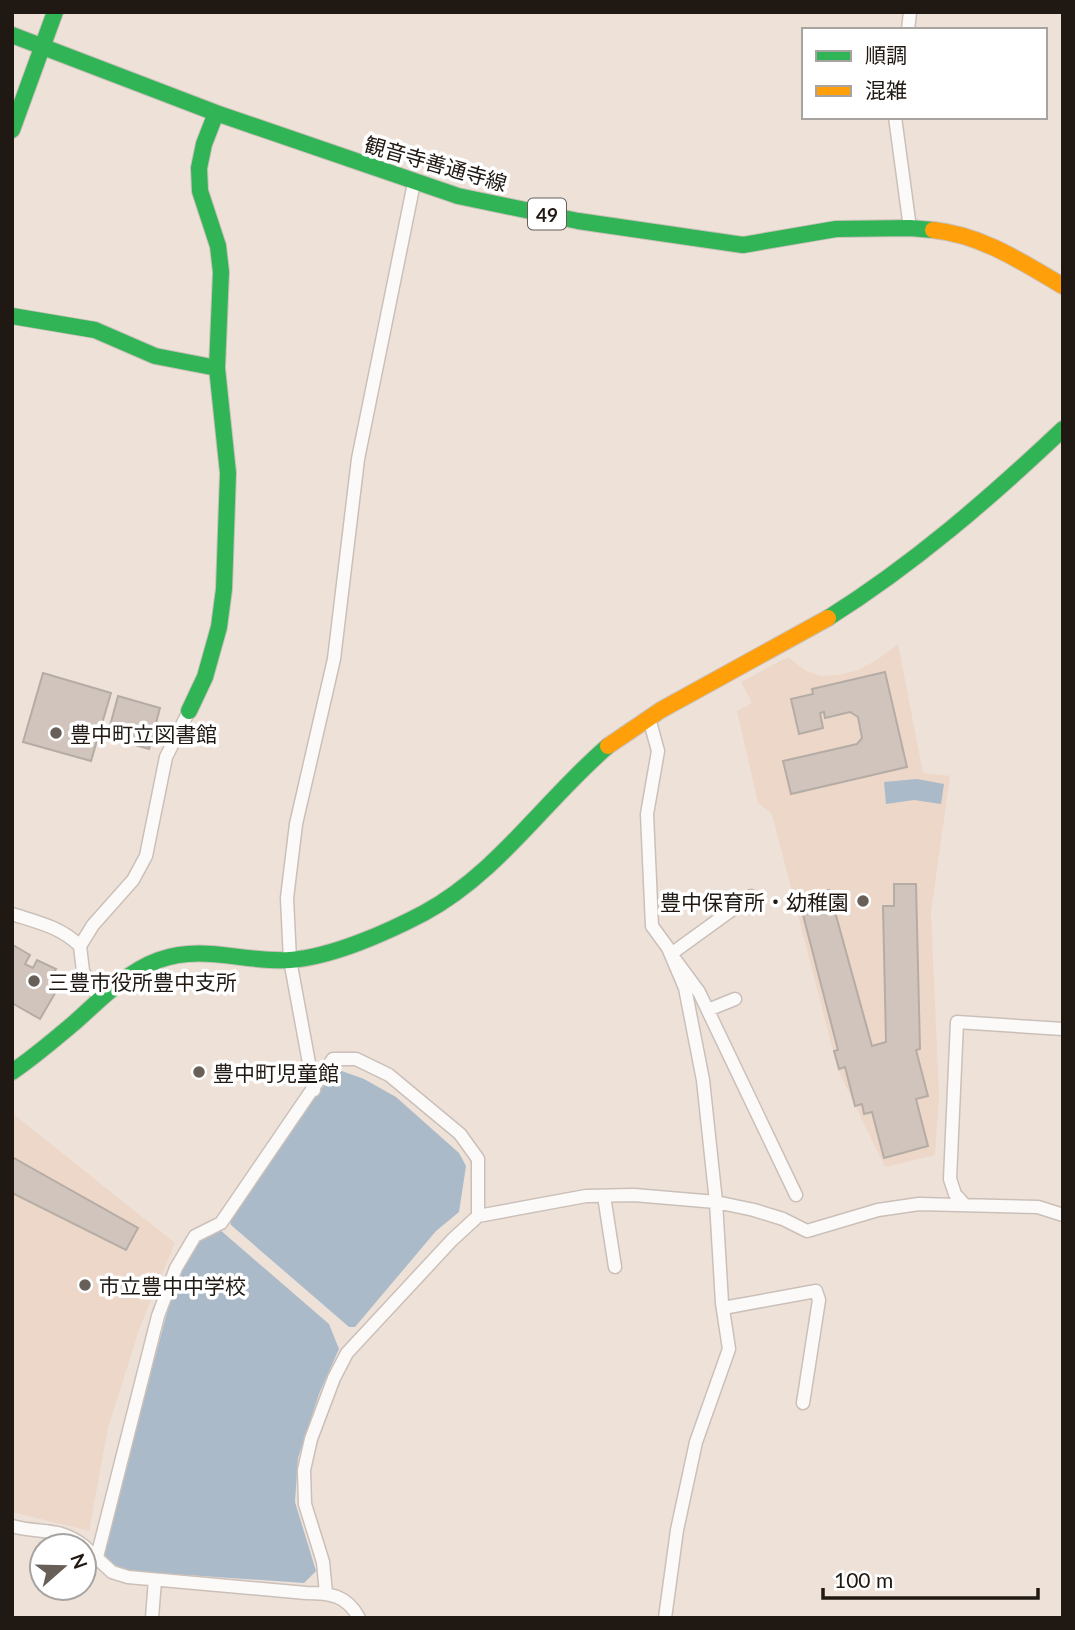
<svg xmlns="http://www.w3.org/2000/svg" width="1075" height="1630" viewBox="0 0 1075 1630" font-family="Lato,'Noto Sans JP',sans-serif">
	<style>
		.built { fill: #edd7c8 }
		.water { fill: #aabac9 }
		.building { fill: #d0c4bc; stroke: #b5aca5; stroke-width: 2 }
		.lines { fill: none; stroke-linecap: round; stroke-linejoin: round }
		.street-casing { stroke: #cac0b9; stroke-width: 15 }
		.fast-casing { stroke: #cac0b9; stroke-width: 18 }
		.slow-casing { stroke: #cac0b9; stroke-width: 18 }
		.street { stroke: #fcfaf9; stroke-width: 12 }
		.fast { stroke: #30b455; stroke-width: 16 }
		.slow { stroke: #ff9f0a; stroke-width: 16 }
		.poi-dot { fill: #685f58; stroke: #fff; stroke-width: 2.5 }
		.labels { text-anchor: middle; dominant-baseline: central; stroke-width: 7; stroke-linejoin: round; paint-order: stroke }
		.shield { fill: #fff; stroke: #635e5a; stroke-width: 2 }
		.shield-label { font-size: 19px; font-weight: bold; fill: #201913 }
		.street-label { font-size: 21px; fill: #201913; stroke: #fff }
		.poi-label { font-size: 21px; fill: #201913; stroke: #fff; text-anchor: start }
	</style>
	<rect width="100%" height="100%" fill="#eee1d8"/>
	<path class="built" d="M 898,644 L 923,773 L 950,776 L 931,912 L 939,1096 L 935,1155 L 885,1167 L 838,1070 L 772,814 L 758,803 L 737,711 L 752,703 L 741,682 L 788,657 L 806,671 L 820,676 L 838,675 L 858,670 L 877,660 Z
		M 12,1113 L 175,1243 L 140,1327 L 108,1428 L 89,1531 L 12,1512 Z"/>
	<path class="water" d="M 917,779 L 944,784 L 941,804 L 914,800 L 886,804 L 884,782 Z
		M 336,1069 L 364,1079 L 396,1097 L 459,1153 L 466,1166 L 459,1212 L 436,1231 L 355,1327 L 349,1327 L 231,1225 L 229,1217 Z
		M 219,1229 L 329,1324 L 339,1349 L 319,1394 L 298,1458 L 295,1502 L 316,1571 L 304,1583 L 128,1571 L 113,1564 L 103,1554 L 169,1305 L 186,1261 L 200,1240 Z"/>
	<path class="building" d="M 885,672 L 907,767 L 791,794 L 783,761 L 857,744 L 862,738 L 858,717 L 850,712 L 825,718 L 824,712 L 820,713 L 823,728 L 799,734 L 791,699 L 813,694 L 812,689 Z
		M 43,673 L 111,693 L 91,761 L 23,742 Z
		M 118,696 L 160,708 L 149,749 L 107,737 Z
		M 894,884 L 916,884 L 920,1049 L 916,1050 L 928,1096 L 916,1099 L 928,1146 L 884,1158 L 872,1112 L 864,1114 L 862,1104 L 855,1106 L 845,1067 L 839,1069 L 834,1051 L 838,1050 L 802,911 L 801,898 L 829,890 L 872,1046 L 886,1042 L 883,906 L 894,906 Z
		M 13,945 L 30,955 L 25,964 L 33,968 L 37,960 L 56,969 L 51,978 L 61,983 L 40,1019 L 12,1003 Z
		M 12,1157 L 138,1228 L 126,1250 L 12,1193 Z"/>
	<g class="lines">
		<g class="street-casing">
			<path id="street" d="M 908,30 L 910,12
				M 895,117 L 910,228
				M 649,718 L 658,751 L 647,814 L 652,926 L 668,948 L 685,988 L 703,1080 L 716,1202 L 722,1303 L 729,1349 L 696,1442 L 677,1530 L 665,1618
				M 751,896 L 671,954 L 699,992 L 796,1195
				M 12,914 C 37,922 61,927 80,946
				M 100,1000 L 83,971 L 80,946 L 93,925 L 133,880 L 146,856 L 166,757 L 189,711
				M 708,1010 L 735,999
				M 314,1090 L 290,960 L 287,898 L 296,824 L 334,659 L 358,459 L 414,183
				M 604,1196 L 615,1267
				M 964,1204 L 955,1194 L 950,1179 L 957,1022 L 1063,1029
				M 723,1308 L 816,1291 L 819,1300 L 803,1403
				M 12,1526 C 40,1534 59,1526 84,1546
				M 84,1546 L 112,1572 L 128,1577 L 306,1593 C 330,1593 347,1595 359,1618
				M 97,1557 L 158,1316 L 176,1268 L 195,1236 L 221,1223 L 333,1059 L 356,1059 L 389,1075 L 460,1134 L 478,1159 L 478,1216
				M 326,1593 L 323,1562 L 305,1504 L 304,1470 L 311,1439 L 334,1378 L 347,1353 L 452,1240 L 478,1216 L 586,1196 L 634,1195 L 716,1202 L 754,1210 L 783,1219 L 807,1231 L 878,1210 L 919,1204 L 1038,1207 L 1063,1215
				M 152,1618 L 155,1580"/>
		</g>
		<g class="fast-casing">
			<path id="fast" d="M 12,35 L 216,113 L 458,196 L 578,221 L 743,245 L 836,229 L 910,228 L 933,230
				M 12,130 L 55,12
				M 12,316 L 95,330 L 155,356 L 217,368
				M 828,618 C 914,564 990,498 1063,429
				M 189,711 L 205,677 L 219,627 L 224,589 L 228,473 L 217,368 L 221,272 L 218,246 L 200,191 L 199,168 L 204,144 L 216,113
				M 12,1072 C 34,1057 54,1040 74,1023 C 100,1000 126,972 159,960 C 203,944 245,963 290,960 C 332,957 388,932 424,913 C 498,873 545,800 608,746"/>
		</g>
		<g class="slow-casing">
			<path id="slow" d="M 933,230 C 982,235 1022,262 1063,286
				M 608,746 L 661,710 L 828,618"/>
		</g>
		<use href="#street" class="street"/>
		<use href="#fast" class="fast"/>
		<use href="#slow" class="slow"/>
	</g>
	<g class="poi-dot">
		<circle cx="56" cy="733" r="7"/>
		<circle cx="863" cy="901" r="7"/>
		<circle cx="34" cy="981" r="7"/>
		<circle cx="199" cy="1072" r="7"/>
		<circle cx="85" cy="1285" r="7"/>
	</g>
	<g class="labels">
		<rect class="shield" x="528" y="198.5" width="38" height="31" rx="5"/>
		<g class="shield-label">
			<text x="547" y="214">49</text>
		</g>
		<g class="street-label">
			<text transform="translate(436 163) rotate(16)">観音寺善通寺線</text>
		</g>
		<g class="poi-label">
			<text x="70" y="733">豊中町立図書館</text>
			<text x="849" y="901" text-anchor="end">豊中保育所・幼稚園</text>
			<text x="48" y="981">三豊市役所豊中支所</text>
			<text x="213" y="1072">豊中町児童館</text>
			<text x="99" y="1285">市立豊中中学校</text>
		</g>
	</g>
	<rect width="1075" height="1630" fill="none" stroke="#201913" stroke-width="28"/>
	<rect x="802" y="28" width="245" height="91" fill="#ffffff" stroke="#a6a3a1" stroke-width="2"/>
	<rect x="816" y="51" width="35" height="10" fill="#30b455" stroke="#a6a3a1" stroke-width="2"/>
	<text x="865" y="63" font-size="21" fill="#201913">順調</text>
	<rect x="816" y="86" width="35" height="10" fill="#ff9f0a" stroke="#a6a3a1" stroke-width="2"/>
	<text x="865" y="98" font-size="21" fill="#201913">混雑</text>
	<g transform="translate(63 1567) rotate(70)"><circle r="33" fill="#ffffff" stroke="#a6a3a1" stroke-width="2"/>
	<path d="M0-5L12 26L0 18L-12 26Z" fill="#685f58"/>
	<text y="-10" font-size="19" font-weight="bold" text-anchor="middle" fill="#201913">N</text>
	</g>
	<path d="M823 1588v10h215v-10" fill="none" stroke="#201913" stroke-width="3.5"/>
	<text x="834" y="1588" font-size="21" fill="#201913" stroke="#ffffff" stroke-width="5" paint-order="stroke">100 m</text>
</svg>
